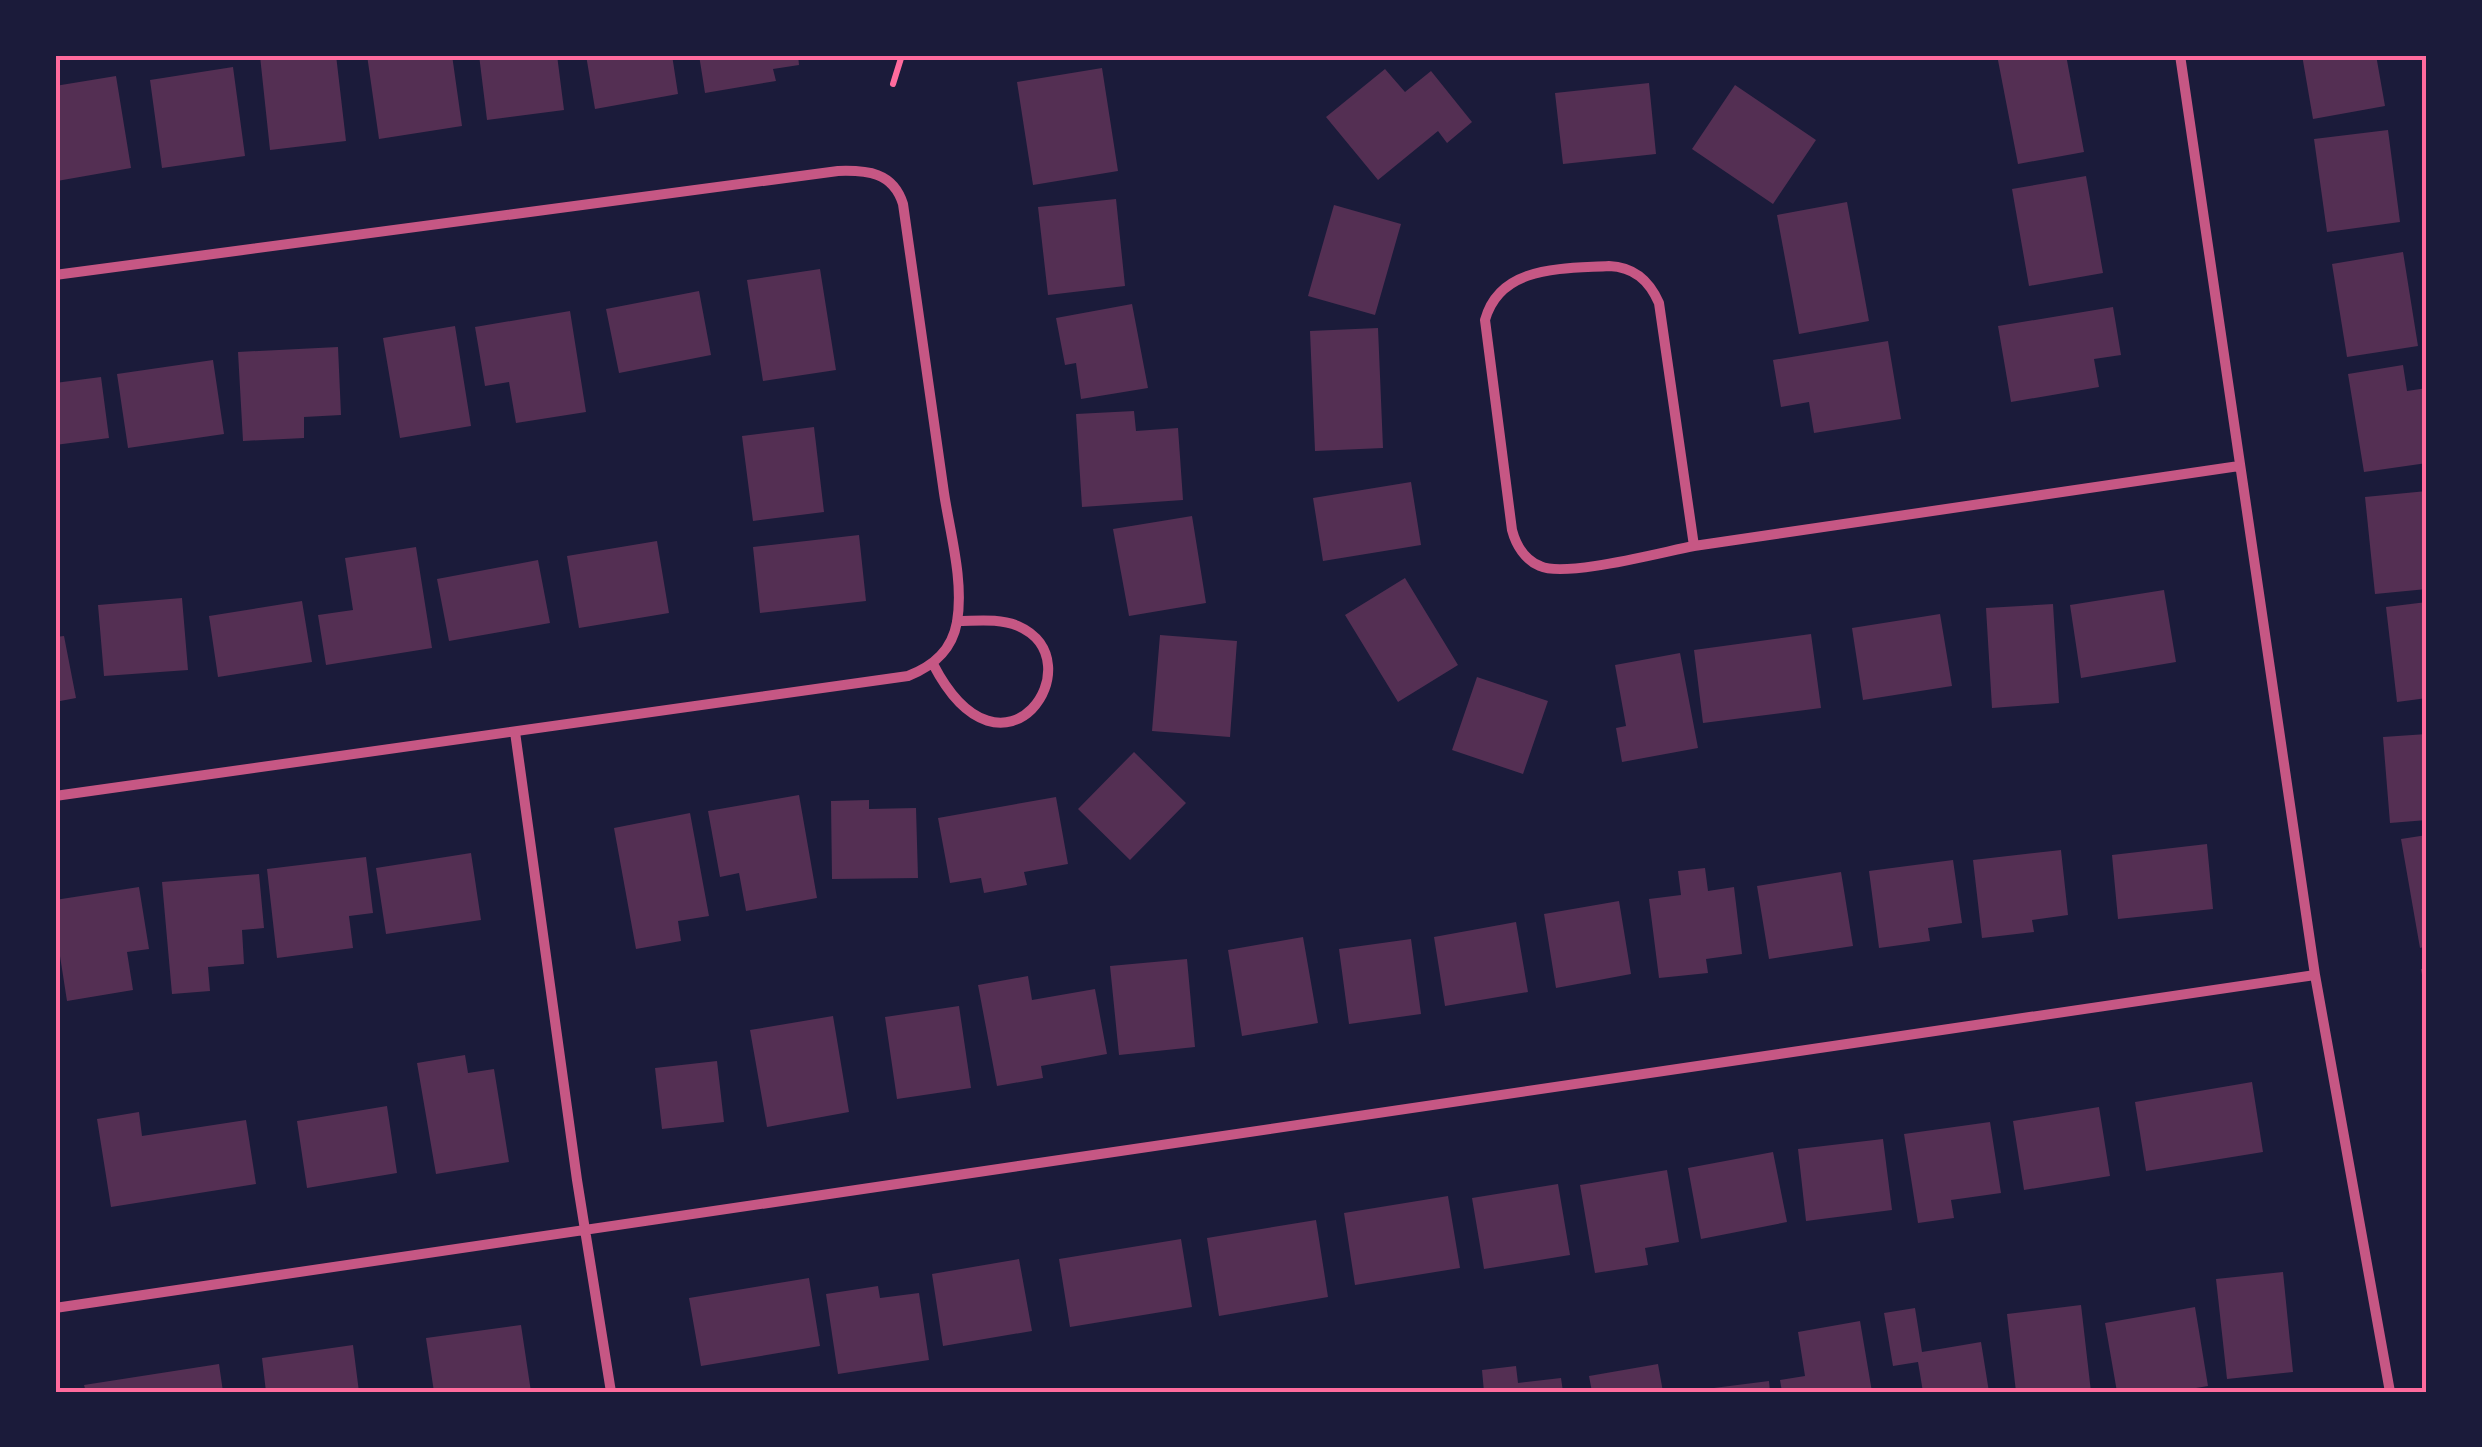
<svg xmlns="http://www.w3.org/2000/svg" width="2482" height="1447" viewBox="0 0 2482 1447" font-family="'Archivo Narrow',sans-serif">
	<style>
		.building { fill: #542f53 }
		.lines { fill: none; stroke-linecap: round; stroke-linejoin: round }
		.path { stroke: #ff6b9d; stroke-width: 6 }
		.minor { stroke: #c65784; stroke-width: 10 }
		.neatline { fill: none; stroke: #ff6b9d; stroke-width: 4 }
	</style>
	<rect width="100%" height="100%" fill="#1b1b3a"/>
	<path class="building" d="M 336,55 L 346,141 L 270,150 L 260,56 Z
		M 367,55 L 452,55 L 462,126 L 379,139 Z
		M 479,55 L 557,55 L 564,110 L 487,120 Z
		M 586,55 L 672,55 L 678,94 L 595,109 Z
		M 699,55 L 798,55 L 799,65 L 773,69 L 776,81 L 705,93 Z
		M 1997,55 L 2066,55 L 2084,152 L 2018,164 Z
		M 2302,55 L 2376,55 L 2385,106 L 2313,119 Z
		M 233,67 L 245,156 L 162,168 L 150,80 Z
		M 1102,68 L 1118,171 L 1033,185 L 1017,82 Z
		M 1385,69 L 1405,92 L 1431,71 L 1472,122 L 1447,143 L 1438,131 L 1378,180 L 1326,117 Z
		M 116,76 L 131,168 L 57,181 L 55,86 Z
		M 1649,83 L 1656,154 L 1563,164 L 1555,93 Z
		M 1735,85 L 1816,140 L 1773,204 L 1692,149 Z
		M 2388,130 L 2400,222 L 2327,232 L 2314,139 Z
		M 2086,176 L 2103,273 L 2029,286 L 2012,189 Z
		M 1116,199 L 1125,286 L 1048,295 L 1038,207 Z
		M 1847,202 L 1869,321 L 1799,334 L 1777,215 Z
		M 1334,205 L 1401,224 L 1375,315 L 1308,296 Z
		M 2403,252 L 2418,346 L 2347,357 L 2332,264 Z
		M 820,269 L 836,370 L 763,381 L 747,280 Z
		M 699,291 L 711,355 L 619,373 L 606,309 Z
		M 1132,304 L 1148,388 L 1081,399 L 1076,363 L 1065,365 L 1056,318 Z
		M 2113,307 L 2121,355 L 2094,359 L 2099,387 L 2011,402 L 1998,326 Z
		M 570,311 L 586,412 L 516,423 L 509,382 L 485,386 L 475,327 Z
		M 455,326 L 471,426 L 400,438 L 383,338 Z
		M 1378,328 L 1383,448 L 1315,451 L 1310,331 Z
		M 1888,341 L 1901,419 L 1814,433 L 1809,402 L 1781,407 L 1773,360 Z
		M 338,347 L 341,415 L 304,417 L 304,438 L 243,441 L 238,352 Z
		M 213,360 L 224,434 L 128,448 L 117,374 Z
		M 2403,365 L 2407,391 L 2427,388 L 2427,463 L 2364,472 L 2348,374 Z
		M 101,377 L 109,438 L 55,445 L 55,383 Z
		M 1134,411 L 1136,431 L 1178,428 L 1183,500 L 1082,507 L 1076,414 Z
		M 814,427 L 824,512 L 753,521 L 742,436 Z
		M 1411,482 L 1421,545 L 1323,561 L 1313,498 Z
		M 2427,491 L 2427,589 L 2375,594 L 2365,497 Z
		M 1192,516 L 1206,603 L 1129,616 L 1113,529 Z
		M 859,535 L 866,601 L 760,613 L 753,547 Z
		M 657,541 L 669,613 L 579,628 L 567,556 Z
		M 416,547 L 432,648 L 326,665 L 318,615 L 353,610 L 345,558 Z
		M 538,560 L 550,623 L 449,641 L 437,579 Z
		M 1405,578 L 1458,665 L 1398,702 L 1345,615 Z
		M 2164,590 L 2176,662 L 2081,678 L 2070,605 Z
		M 182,598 L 188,670 L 104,676 L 98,605 Z
		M 302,601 L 312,662 L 218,677 L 209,616 Z
		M 2427,602 L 2427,698 L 2397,702 L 2386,607 Z
		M 2053,604 L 2059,703 L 1992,708 L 1986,608 Z
		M 1940,614 L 1952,686 L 1863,700 L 1852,628 Z
		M 1811,634 L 1821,708 L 1703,723 L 1694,650 Z
		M 1160,635 L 1237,641 L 1230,737 L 1152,731 Z
		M 64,636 L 76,698 L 55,702 L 55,637 Z
		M 1680,653 L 1698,748 L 1622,762 L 1616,728 L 1626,726 L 1615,665 Z
		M 1477,677 L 1548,701 L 1523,774 L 1452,750 Z
		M 2427,734 L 2427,820 L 2390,823 L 2383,737 Z
		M 1134,752 L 1186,803 L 1130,860 L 1078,809 Z
		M 799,795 L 817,898 L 746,911 L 739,873 L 720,877 L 708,811 Z
		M 1056,797 L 1068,864 L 1024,872 L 1027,885 L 984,893 L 981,878 L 950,883 L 938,818 Z
		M 869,800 L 869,809 L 916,808 L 918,878 L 832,879 L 831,801 Z
		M 690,813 L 709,916 L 678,921 L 681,941 L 636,949 L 614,828 Z
		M 2427,835 L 2427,946 L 2420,948 L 2401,839 Z
		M 2207,844 L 2213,909 L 2118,919 L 2112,855 Z
		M 2061,850 L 2068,915 L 2032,920 L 2034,932 L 1982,938 L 1973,860 Z
		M 471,853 L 481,920 L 386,934 L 376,868 Z
		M 366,857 L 373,913 L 349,916 L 353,948 L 277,958 L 267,869 Z
		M 1953,860 L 1962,923 L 1928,928 L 1930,941 L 1879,948 L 1869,871 Z
		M 1705,868 L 1708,891 L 1734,887 L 1742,954 L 1706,959 L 1708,973 L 1659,978 L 1649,899 L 1681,895 L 1678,871 Z
		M 1841,872 L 1853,946 L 1769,959 L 1757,886 Z
		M 259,874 L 264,928 L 242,930 L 244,964 L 208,967 L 210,991 L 172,994 L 162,882 Z
		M 139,887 L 149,949 L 127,952 L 133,990 L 67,1001 L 55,924 L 55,900 Z
		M 1619,901 L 1631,974 L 1556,988 L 1544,914 Z
		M 1516,922 L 1528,992 L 1445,1006 L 1434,937 Z
		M 1303,937 L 1318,1023 L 1242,1036 L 1228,950 Z
		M 1411,939 L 1421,1014 L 1349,1024 L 1339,949 Z
		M 1187,959 L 1195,1047 L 1119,1055 L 1110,966 Z
		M 2427,968 L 2427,993 L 2425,993 L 2421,969 Z
		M 1028,976 L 1032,1000 L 1095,989 L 1107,1054 L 1041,1066 L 1043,1078 L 997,1086 L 978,985 Z
		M 959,1006 L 971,1088 L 897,1099 L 885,1017 Z
		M 833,1016 L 849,1112 L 767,1127 L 750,1030 Z
		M 465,1055 L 468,1073 L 494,1069 L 509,1162 L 436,1174 L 417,1063 Z
		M 717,1061 L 724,1122 L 662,1129 L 655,1068 Z
		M 2252,1082 L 2263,1152 L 2146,1171 L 2135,1102 Z
		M 387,1106 L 397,1173 L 307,1188 L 297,1121 Z
		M 2099,1107 L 2110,1176 L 2024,1190 L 2013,1121 Z
		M 139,1112 L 142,1136 L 246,1120 L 256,1184 L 111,1207 L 97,1119 Z
		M 1990,1122 L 2001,1193 L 1951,1200 L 1954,1218 L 1918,1223 L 1904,1134 Z
		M 1883,1139 L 1892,1210 L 1806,1221 L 1798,1149 Z
		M 1773,1152 L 1787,1222 L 1701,1239 L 1688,1168 Z
		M 1667,1170 L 1679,1242 L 1645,1248 L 1648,1265 L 1595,1273 L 1580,1185 Z
		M 1558,1184 L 1570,1255 L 1484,1269 L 1472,1198 Z
		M 1448,1196 L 1460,1268 L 1355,1285 L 1344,1213 Z
		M 1316,1220 L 1328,1297 L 1219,1316 L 1207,1238 Z
		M 1181,1239 L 1192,1307 L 1070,1327 L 1059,1259 Z
		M 1019,1259 L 1032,1331 L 943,1346 L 932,1274 Z
		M 2283,1272 L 2293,1372 L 2227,1379 L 2216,1279 Z
		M 809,1278 L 820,1346 L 701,1366 L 689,1298 Z
		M 878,1286 L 880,1298 L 919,1293 L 929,1360 L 838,1374 L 826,1294 Z
		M 2081,1305 L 2091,1392 L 2016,1392 L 2007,1314 Z
		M 2195,1307 L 2208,1386 L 2172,1392 L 2117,1392 L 2105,1323 Z
		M 1915,1308 L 1922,1352 L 1981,1342 L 1989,1392 L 1923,1392 L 1918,1362 L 1893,1366 L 1884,1313 Z
		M 1860,1321 L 1872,1392 L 1782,1392 L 1780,1380 L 1805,1376 L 1798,1332 Z
		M 521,1325 L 531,1392 L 434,1392 L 426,1338 Z
		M 353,1345 L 359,1392 L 266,1392 L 262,1358 Z
		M 219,1364 L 223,1392 L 86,1392 L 84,1385 Z
		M 1658,1364 L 1663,1392 L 1592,1392 L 1589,1376 Z
		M 1516,1366 L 1518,1383 L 1561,1378 L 1563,1392 L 1484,1392 L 1482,1370 Z
		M 1769,1381 L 1770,1392 L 1698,1392 L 1698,1390 Z"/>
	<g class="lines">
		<path class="path" d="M 893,84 L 902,55"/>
		<path class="minor" d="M 2180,55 L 2315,975 L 2390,1392
			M 1609,266 C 1634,267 1649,280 1659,303 L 1694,546 C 1662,552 1565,578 1540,566 C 1525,560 1516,545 1512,530 L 1485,320 C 1500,265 1562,269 1609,266 Z
			M 55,275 L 838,171 C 867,170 893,172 903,204 C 917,300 931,396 944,493 C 950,533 964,581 957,622 C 952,650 934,666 908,676 L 55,796
			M 1694,546 L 2239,466
			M 933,664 C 1004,801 1097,660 1018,626 C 999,618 977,621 957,621
			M 515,732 L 577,1180 L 611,1392
			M 55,1308 L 2315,975"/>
	</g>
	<rect width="2482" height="1447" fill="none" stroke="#1b1b3a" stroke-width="115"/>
	<rect x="58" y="58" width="2366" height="1332" class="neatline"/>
</svg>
